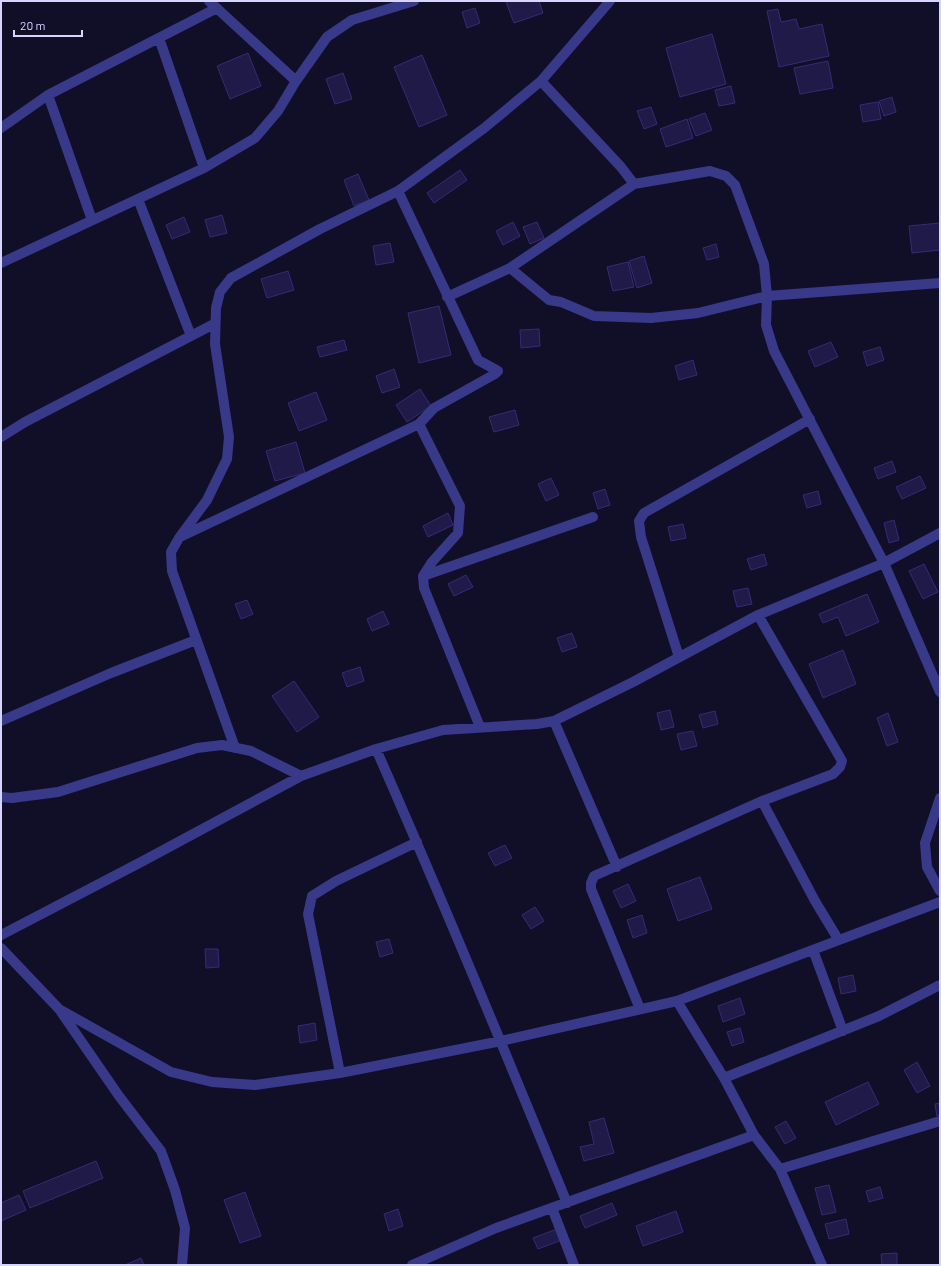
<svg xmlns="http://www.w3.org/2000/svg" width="941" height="1266" viewBox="0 0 941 1266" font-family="Barlow,sans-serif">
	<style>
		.building { fill: #201a49; stroke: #352b76 }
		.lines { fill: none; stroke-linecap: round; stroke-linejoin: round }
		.minor { stroke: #383989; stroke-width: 10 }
	</style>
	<rect width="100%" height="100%" fill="#110e28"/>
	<path class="building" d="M 510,1 L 539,1 L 543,13 L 514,23 L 506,2 Z
		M 475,8 L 480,23 L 467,28 L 462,12 Z
		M 778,9 L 781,22 L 796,19 L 799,29 L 822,24 L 829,56 L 779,67 L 767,11 Z
		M 712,34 L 726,84 L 680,97 L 666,48 Z
		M 248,53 L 261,86 L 230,99 L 217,66 Z
		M 422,55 L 447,115 L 419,127 L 394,67 Z
		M 828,61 L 833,88 L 800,94 L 794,68 Z
		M 343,73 L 352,99 L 335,104 L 326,79 Z
		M 731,86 L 735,103 L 719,106 L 715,90 Z
		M 892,97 L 896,112 L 884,116 L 879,101 Z
		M 878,102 L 881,119 L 863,122 L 860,105 Z
		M 651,107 L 657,124 L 644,129 L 637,111 Z
		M 705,113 L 712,130 L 696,136 L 689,119 Z
		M 687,119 L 693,138 L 666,147 L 660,129 Z
		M 460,170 L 467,180 L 434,203 L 427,193 Z
		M 358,174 L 369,200 L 354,206 L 344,180 Z
		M 222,215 L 227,233 L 210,237 L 205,220 Z
		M 184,217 L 190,232 L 172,239 L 166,225 Z
		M 513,222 L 520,236 L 503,245 L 496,231 Z
		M 537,222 L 544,238 L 530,244 L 523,227 Z
		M 940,223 L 940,250 L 912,253 L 909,226 Z
		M 390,243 L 394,262 L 376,265 L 373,246 Z
		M 716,244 L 719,257 L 707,260 L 703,248 Z
		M 644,256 L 652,283 L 637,288 L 629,261 Z
		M 628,262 L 634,287 L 613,291 L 607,267 Z
		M 288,271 L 294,290 L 267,298 L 261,279 Z
		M 439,306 L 451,355 L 419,363 L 408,313 Z
		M 539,329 L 540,346 L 521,348 L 520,330 Z
		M 344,340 L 347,350 L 320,357 L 317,347 Z
		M 831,342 L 838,357 L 815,367 L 808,351 Z
		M 880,347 L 884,360 L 867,366 L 863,352 Z
		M 693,360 L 697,375 L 679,380 L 675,366 Z
		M 394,369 L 400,387 L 382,393 L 376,376 Z
		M 420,389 L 431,406 L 407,422 L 396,405 Z
		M 316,392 L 327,420 L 299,431 L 288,403 Z
		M 515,410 L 519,425 L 494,432 L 489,417 Z
		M 296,442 L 305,473 L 275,481 L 266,451 Z
		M 892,461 L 896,472 L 878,479 L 874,468 Z
		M 920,476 L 926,488 L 902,499 L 896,487 Z
		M 551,478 L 559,495 L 546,501 L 538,484 Z
		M 605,489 L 610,505 L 598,509 L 593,493 Z
		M 818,491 L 821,504 L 807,508 L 803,495 Z
		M 448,513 L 453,525 L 428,537 L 423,526 Z
		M 894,520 L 899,540 L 889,543 L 884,523 Z
		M 683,524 L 686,538 L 671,541 L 668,527 Z
		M 764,554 L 767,565 L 751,570 L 747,559 Z
		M 924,564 L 938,592 L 923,599 L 909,571 Z
		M 466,575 L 473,587 L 454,596 L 448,584 Z
		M 748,588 L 752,604 L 737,607 L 733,591 Z
		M 867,594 L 879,622 L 846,636 L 838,617 L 823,623 L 819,614 Z
		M 247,600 L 253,614 L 241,619 L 235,604 Z
		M 383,611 L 389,624 L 372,631 L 367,619 Z
		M 572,633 L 577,647 L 562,652 L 557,638 Z
		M 843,650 L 856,684 L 823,698 L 809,664 Z
		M 360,667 L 364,681 L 347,687 L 342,673 Z
		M 294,681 L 319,717 L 297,732 L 272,696 Z
		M 670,710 L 674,727 L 661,730 L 657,713 Z
		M 715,711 L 718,724 L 703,728 L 699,715 Z
		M 888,713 L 898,742 L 887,746 L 877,718 Z
		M 693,731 L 697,746 L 681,750 L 677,734 Z
		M 505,845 L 512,858 L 495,866 L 488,853 Z
		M 700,877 L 712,909 L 678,921 L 667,889 Z
		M 628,884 L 636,901 L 621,908 L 613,891 Z
		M 535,907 L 544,921 L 531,929 L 522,915 Z
		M 642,915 L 647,933 L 633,938 L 627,920 Z
		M 389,939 L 393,953 L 380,957 L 376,942 Z
		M 205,949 L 218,949 L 219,967 L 206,968 Z
		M 853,975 L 856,991 L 841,994 L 838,978 Z
		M 740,998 L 745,1014 L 723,1022 L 718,1006 Z
		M 315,1023 L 317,1040 L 300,1043 L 298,1026 Z
		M 740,1028 L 744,1042 L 732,1046 L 727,1032 Z
		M 917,1062 L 930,1086 L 917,1093 L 904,1070 Z
		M 868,1082 L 879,1104 L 836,1125 L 825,1102 Z
		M 940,1103 L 940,1115 L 937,1116 L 935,1104 Z
		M 604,1118 L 614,1153 L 584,1161 L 580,1147 L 594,1144 L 589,1122 Z
		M 786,1121 L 796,1138 L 785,1144 L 775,1127 Z
		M 96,1161 L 103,1178 L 30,1208 L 23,1191 Z
		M 829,1185 L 836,1212 L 822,1215 L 815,1188 Z
		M 880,1187 L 883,1198 L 869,1202 L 866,1191 Z
		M 245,1192 L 261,1236 L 240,1243 L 224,1200 Z
		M 19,1195 L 26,1210 L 1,1221 L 1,1203 Z
		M 612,1203 L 617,1215 L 585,1228 L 580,1216 Z
		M 398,1209 L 403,1226 L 389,1231 L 384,1214 Z
		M 676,1211 L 683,1232 L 643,1246 L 636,1226 Z
		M 846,1219 L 849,1234 L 829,1239 L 825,1224 Z
		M 557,1229 L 562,1240 L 538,1249 L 533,1238 Z
		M 897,1253 L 897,1265 L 882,1265 L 881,1254 Z
		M 141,1258 L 144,1265 L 125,1265 Z"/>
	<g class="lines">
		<path class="minor" d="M 209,1 L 296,81
			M 159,38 L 204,168
			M 541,81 L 621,167 L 634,184
			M 48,95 L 92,220
			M 1,128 L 48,95 L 217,8
			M 398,191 L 478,360 L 498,371 L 495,374 L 434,408 L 419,424 L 460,506 L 458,533 L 432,562 L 423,576 L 424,588 L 480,727
			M 138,199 L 191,336
			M 1,263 L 204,168 L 255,138 L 278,111 L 296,81 L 327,37 L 352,20 L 414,1
			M 510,268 L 549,300 L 561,302 L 594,316 L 651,318 L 698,313 L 767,296 L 940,283
			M 447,297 L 510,268 L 634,184 L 710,171 L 726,176 L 735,185 L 764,264 L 767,296 L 766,325 L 774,351 L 884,563 L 940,692
			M 1,437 L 25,422 L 214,324
			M 180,537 L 419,424
			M 423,576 L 593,517
			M 679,657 L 641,537 L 639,521 L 644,513 L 810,419
			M 1,721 L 111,673 L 196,640
			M 554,721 L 617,867
			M 235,748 L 172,571 L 171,552 L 179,538 L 207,500 L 227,459 L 229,437 L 215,344 L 216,308 L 220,292 L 231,278 L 320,229 L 398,191 L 483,129 L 541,81 L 610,1
			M 376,749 C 442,899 505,1051 567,1203
			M 1,797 L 12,798 L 58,792 L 197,748 L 222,745 L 251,751 L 301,776
			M 940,798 L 925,843 L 927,867 L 940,891
			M 762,801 L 815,901 L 838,939
			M 1,935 L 143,861 L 301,776 L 376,749 L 443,730 L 537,724 L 554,721 L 633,682 L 758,615 L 884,563 L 940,533
			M 1,948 L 59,1009 L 119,1096 L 161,1151 L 175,1190 L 185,1228 L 182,1265
			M 813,950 L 843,1031
			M 677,1001 L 724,1078 L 754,1135 L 780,1169 L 822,1265
			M 59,1009 L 171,1072 L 212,1082 L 255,1085 L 340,1073 L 501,1041 L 677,1001 L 940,902
			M 640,1009 L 591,889 L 591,883 L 594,876 L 762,801 L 833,774 L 840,767 L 842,761 L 758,615
			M 340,1073 L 308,914 L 312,896 L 336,881 L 417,842
			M 724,1078 L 879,1016 L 940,985
			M 780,1169 L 940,1121
			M 552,1208 L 574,1265
			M 412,1265 L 496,1228 L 754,1135"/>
	</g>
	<rect width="941" height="1266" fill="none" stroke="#d7d5ff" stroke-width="4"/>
	<path d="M14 30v6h68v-6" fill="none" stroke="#d7d5ff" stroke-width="2"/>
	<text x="20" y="30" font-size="12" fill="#d7d5ff" stroke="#110e28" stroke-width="3" paint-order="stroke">20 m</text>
</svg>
